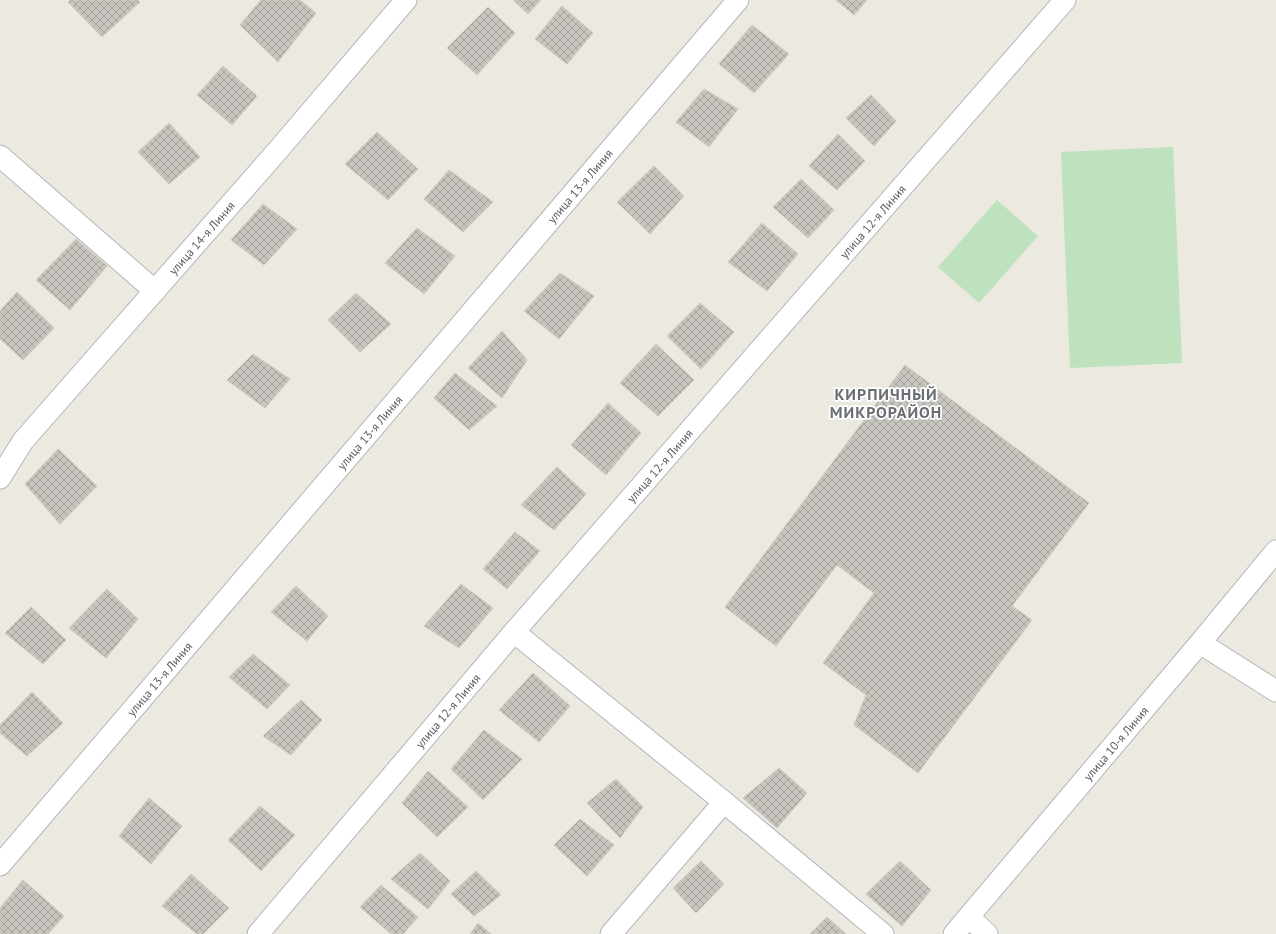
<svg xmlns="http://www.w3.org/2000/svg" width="1276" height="934" viewBox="0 0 1276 934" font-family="'PT Sans',sans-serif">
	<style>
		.grass { fill: #bde2bd }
		.building { fill: url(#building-cross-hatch); stroke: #cfcabf }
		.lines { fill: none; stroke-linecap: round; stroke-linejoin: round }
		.street-casing { stroke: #b3b6ba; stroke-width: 23 }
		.street { stroke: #fff; stroke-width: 21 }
		.labels { text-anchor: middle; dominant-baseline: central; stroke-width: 3.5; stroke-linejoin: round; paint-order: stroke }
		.street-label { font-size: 12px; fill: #595c60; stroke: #fff }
		.district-label { font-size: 16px; font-weight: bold; letter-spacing: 1px; fill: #6a6e72; stroke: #fff }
	</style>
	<defs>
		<pattern id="building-cross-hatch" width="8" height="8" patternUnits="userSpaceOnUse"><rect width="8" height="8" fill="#c8c5bf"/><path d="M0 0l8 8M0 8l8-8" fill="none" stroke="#a5a39f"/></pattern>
	</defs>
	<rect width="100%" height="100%" fill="#ebe9e0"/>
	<path class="grass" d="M 1173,147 L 1182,363 L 1070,368 L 1061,152 Z
		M 997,200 L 1038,236 L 979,303 L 938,267 Z"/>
	<path class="building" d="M 70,0 L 138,0 L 140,2 L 102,37 L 68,2 Z
		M 261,0 L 300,0 L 316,13 L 278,62 L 240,25 Z
		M 513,0 L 541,0 L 528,14 Z
		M 836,0 L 867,0 L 854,15 Z
		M 562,6 L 593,33 L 567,64 L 535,39 Z
		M 488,7 L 515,33 L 477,75 L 447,48 Z
		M 752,25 L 789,54 L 754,93 L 719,64 Z
		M 223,66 L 257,96 L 232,125 L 197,95 Z
		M 704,89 L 738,109 L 709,147 L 676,122 Z
		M 871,95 L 896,121 L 874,146 L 846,118 Z
		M 169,123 L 200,157 L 169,184 L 138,152 Z
		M 377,132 L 418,169 L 388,200 L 345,164 Z
		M 838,134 L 865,161 L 837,190 L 809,166 Z
		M 654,166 L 684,196 L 650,234 L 617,202 Z
		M 449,170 L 493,202 L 463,232 L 424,199 Z
		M 801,179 L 834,210 L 808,238 L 773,207 Z
		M 263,204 L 297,229 L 264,265 L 231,240 Z
		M 762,223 L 798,254 L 767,291 L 728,262 Z
		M 417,228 L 455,256 L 424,294 L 385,263 Z
		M 76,239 L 107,266 L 70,310 L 36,280 Z
		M 560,273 L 594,296 L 559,339 L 524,311 Z
		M 17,292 L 54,328 L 23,360 L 0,339 L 0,311 Z
		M 356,293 L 391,324 L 360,352 L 328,320 Z
		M 700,303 L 734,332 L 701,369 L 667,336 Z
		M 502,331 L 527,360 L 502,398 L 468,368 Z
		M 656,344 L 694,380 L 658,416 L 620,383 Z
		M 253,354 L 290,379 L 265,408 L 227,380 Z
		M 905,365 L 1089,503 L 1012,606 L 1032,620 L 918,773 L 854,725 L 866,695 L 823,663 L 874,593 L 837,565 L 776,646 L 725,607 Z
		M 455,373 L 497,406 L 469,430 L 434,398 Z
		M 608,403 L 641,433 L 606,475 L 571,445 Z
		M 58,449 L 97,486 L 60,524 L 25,484 Z
		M 557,467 L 586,494 L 554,530 L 521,505 Z
		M 515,532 L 540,551 L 507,589 L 483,569 Z
		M 461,584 L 493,608 L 459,648 L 424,626 Z
		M 296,586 L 328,616 L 307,641 L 271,612 Z
		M 107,589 L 138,619 L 106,658 L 69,628 Z
		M 31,607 L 66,640 L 43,664 L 5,633 Z
		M 253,654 L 290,685 L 267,709 L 229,677 Z
		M 533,673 L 570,706 L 539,742 L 499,710 Z
		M 32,692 L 63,723 L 27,756 L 0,733 L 0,725 Z
		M 301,700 L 322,720 L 291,755 L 263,736 Z
		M 484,730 L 522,759 L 483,800 L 451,769 Z
		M 779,768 L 807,793 L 777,828 L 743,798 Z
		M 428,771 L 468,807 L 437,837 L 402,803 Z
		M 616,779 L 643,807 L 620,838 L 587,803 Z
		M 149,798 L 182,826 L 151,864 L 119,836 Z
		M 260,806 L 295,835 L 261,871 L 228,840 Z
		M 580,819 L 614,845 L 587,876 L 554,845 Z
		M 420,853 L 450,881 L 428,909 L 391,879 Z
		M 701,861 L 724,884 L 696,913 L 673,888 Z
		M 900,861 L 931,890 L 902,926 L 866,894 Z
		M 476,871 L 501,895 L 474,916 L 451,894 Z
		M 191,874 L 229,908 L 203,934 L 197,934 L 162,906 Z
		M 23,880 L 64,916 L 48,934 L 0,934 L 0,908 Z
		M 381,885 L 418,917 L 403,934 L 391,934 L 360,907 Z
		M 827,917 L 846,934 L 810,934 Z
		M 478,923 L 491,934 L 470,934 Z"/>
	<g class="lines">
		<g class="street-casing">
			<g id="street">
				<path d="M 0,156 L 155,291"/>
				<path id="s1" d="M 0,478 L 23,441 L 279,149 L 406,0"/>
				<path d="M 514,632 L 724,802 L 883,934"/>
				<path d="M 1200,643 L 1276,691"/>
				<path id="s2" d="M 0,865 L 738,0"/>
				<path d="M 969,917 L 987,934"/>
				<path id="s3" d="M 258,934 L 514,632 L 1065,0"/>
				<path d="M 611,934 L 724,802"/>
				<path id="s4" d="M 954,934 L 1200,643 L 1276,551"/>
			</g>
		</g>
		<use href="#street" class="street"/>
	</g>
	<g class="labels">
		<g class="street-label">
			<text stroke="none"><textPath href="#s2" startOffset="893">улица 13-я Линия</textPath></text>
			<text stroke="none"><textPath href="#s3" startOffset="941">улица 12-я Линия</textPath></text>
			<text stroke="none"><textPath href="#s1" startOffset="314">улица 14-я Линия</textPath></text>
			<text stroke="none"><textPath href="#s2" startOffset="569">улица 13-я Линия</textPath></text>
			<text stroke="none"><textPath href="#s3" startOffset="617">улица 12-я Линия</textPath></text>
			<text stroke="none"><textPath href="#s2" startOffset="245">улица 13-я Линия</textPath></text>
			<text stroke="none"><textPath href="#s3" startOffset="293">улица 12-я Линия</textPath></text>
			<text stroke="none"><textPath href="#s4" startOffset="250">улица 10-я Линия</textPath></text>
		</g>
		<g class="district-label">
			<text x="886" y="394">КИРПИЧНЫЙ<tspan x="886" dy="18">МИКРОРАЙОН</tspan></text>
		</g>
	</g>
</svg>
